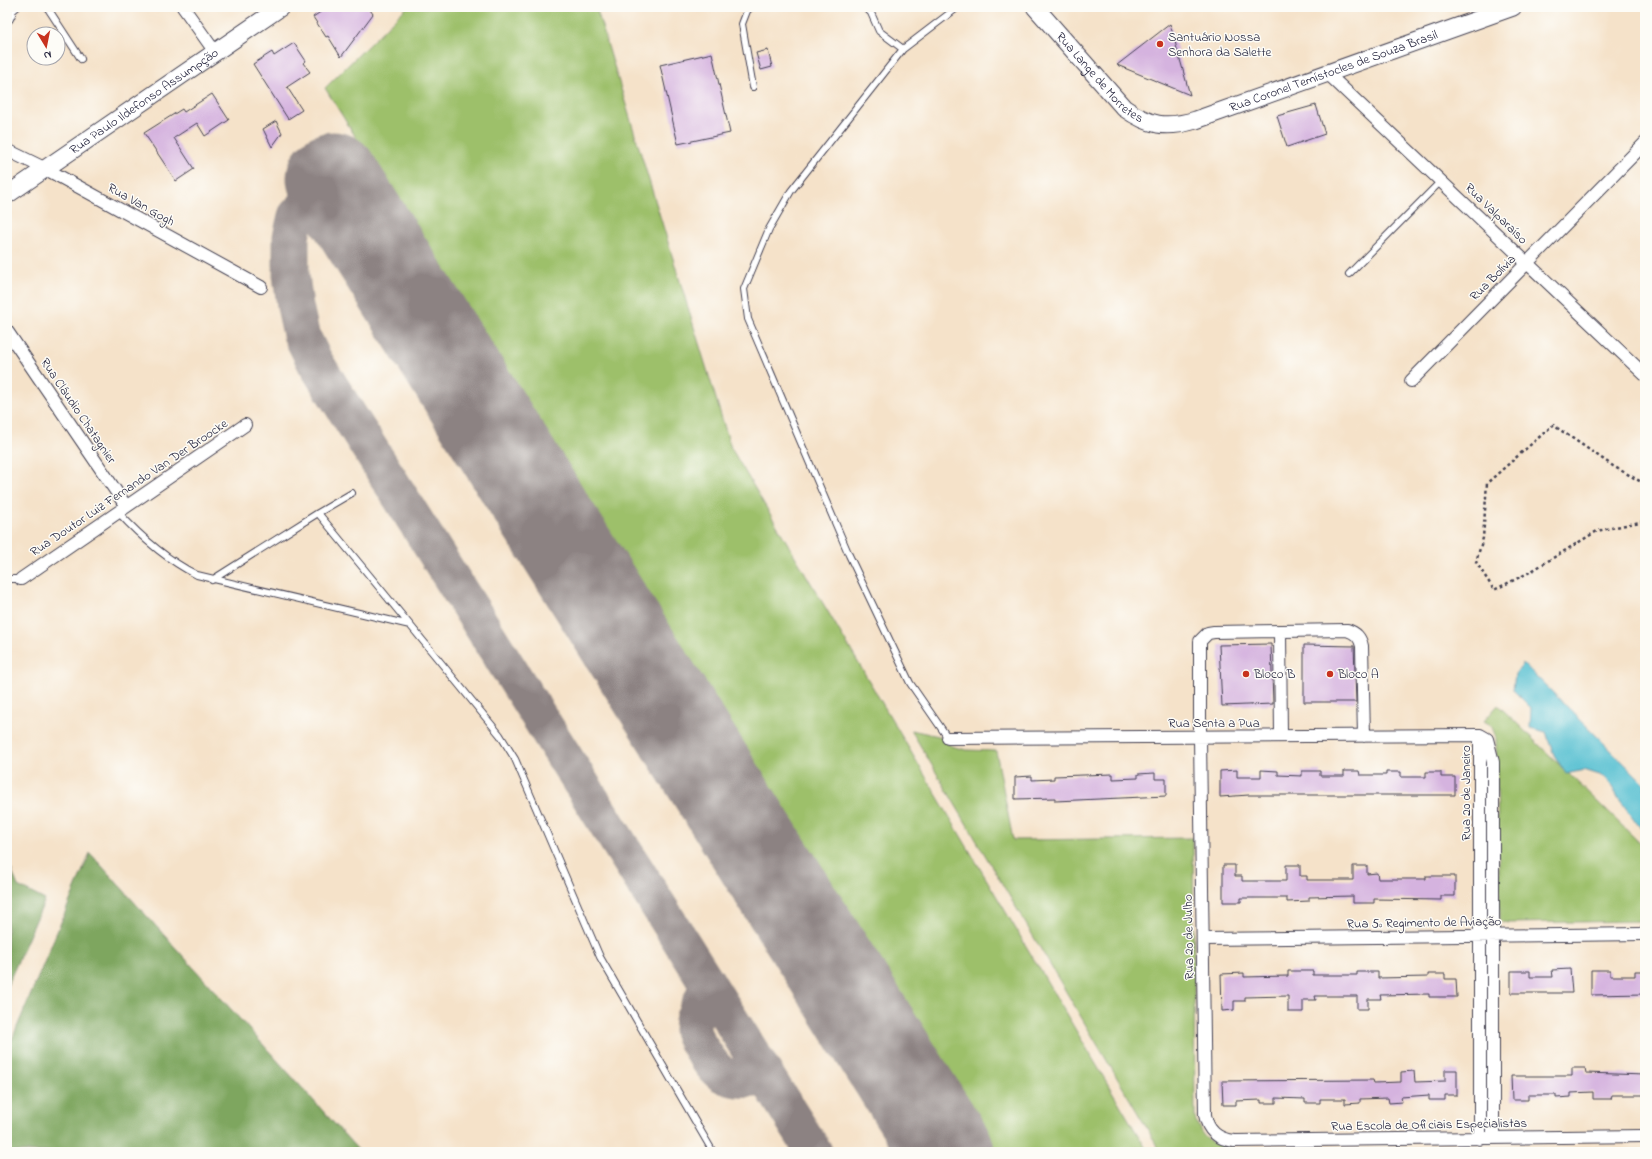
<svg xmlns="http://www.w3.org/2000/svg" width="1652" height="1159" viewBox="0 0 1652 1159" font-family="'Indie Flower',sans-serif">
	<style>
		.green { fill: #9dc06a; stroke: #607152 }
		.forest { fill: #7ea65e; stroke: #50644c }
		.water { fill: #56c0d1; stroke: #3c7186 }
		.lines { fill: none; stroke-linecap: round; stroke-linejoin: round }
		.taxiway { stroke: #8c8282; stroke-width: 37 }
		.runway { stroke: #8c8282; stroke-width: 93 }
		.building { fill: #d5b3df }
		.lane-casing { stroke: #423f50; stroke-width: 8 }
		.street-casing { stroke: #423f50; stroke-width: 14 }
		.secondary-casing { stroke: #423f50; stroke-width: 19 }
		.path { stroke: #423f50; stroke-width: 2.5; stroke-dasharray: 3 3; stroke-linecap: butt }
		.lane { stroke: #fff; stroke-width: 6 }
		.street { stroke: #fff; stroke-width: 12 }
		.secondary { stroke: #fff; stroke-width: 17 }
		.poi-dot { fill: #c8321e; stroke: #fdfcf7; stroke-width: 1.5 }
		.labels { text-anchor: middle; dominant-baseline: central; stroke-width: 3; stroke-linejoin: round; paint-order: stroke }
		.poi-label { font-size: 13px; fill: #22223b; stroke: #fdfcf7; text-anchor: start }
		.street-label { font-size: 13px; fill: #22223b; stroke: #fdfcf7 }
	</style>
	<rect width="100%" height="100%" fill="#fdfcf7"/>
	<filter id="ink" filterUnits="userSpaceOnUse"><feTurbulence type="fractalNoise" baseFrequency=".025" numOctaves="2"/><feDisplacementMap in="SourceGraphic" scale="8" xChannelSelector="R" yChannelSelector="G"/><feConvolveMatrix kernelMatrix="1 2 1 2 8 2 1 2 1" color-interpolation-filters="sRGB"/></filter>
	<filter id="wash" filterUnits="userSpaceOnUse"><feTurbulence type="fractalNoise" baseFrequency=".012" numOctaves="4" result="noise"/><feDisplacementMap in="SourceGraphic" scale="16" xChannelSelector="R" yChannelSelector="G"/><feGaussianBlur stdDeviation="0.9" result="paint"/><feColorMatrix in="noise" values="0 0 0 0 0 0 0 0 0 0 0 0 0 0 0 0 0 1.4 0 .05"/><feComposite in="paint" operator="in"/></filter>
	<g filter="url(#wash)">
		<rect width="100%" height="100%" fill="#f5e2c9"/>
		<path class="green" d="M 407,7 L 596,7 L 731,448 L 1148,1152 L 990,1152 L 325,88 Z
			M 1498,705 L 1645,848 L 1645,921 L 1508,923 L 1503,922 L 1500,919 L 1496,737 L 1491,725 L 1484,721 Z
			M 911,730 L 939,736 L 951,746 L 966,750 L 996,751 L 1013,840 L 1193,838 L 1195,1118 C 1202,1139 1210,1145 1232,1148 L 1234,1152 L 1161,1152 Z"/>
		<path class="forest" d="M 90,853 L 360,1152 L 9,1152 L 7,1148 L 7,1051 Z
			M 7,859 L 18,886 L 45,900 L 7,986 Z"/>
		<path class="water" d="M 1523,663 L 1645,784 L 1645,834 L 1619,799 L 1606,777 L 1584,770 L 1566,774 L 1554,755 L 1546,732 L 1530,728 L 1531,708 L 1513,690 L 1515,674 Z"/>
		<g class="lines">
			<path class="taxiway" d="M 333,178 L 296,216 L 291,237 L 291,275 L 295,306 L 301,334 L 315,362 L 814,1152
				M 707,982 C 706,987 705,993 703,997 C 699,1008 692,1016 692,1029 C 692,1038 714,1070 722,1074 C 733,1080 743,1080 755,1079 L 758,1063"/>
			<path class="runway" d="M 333,178 L 948,1152"/>
		</g>
		<g id="blocks">
			<path class="building" d="M 328,7 L 368,7 L 373,14 L 341,57 L 328,36 L 326,37 L 313,17 Z
				M 1170,24 L 1190,95 L 1117,65 Z
				M 294,43 L 306,61 L 303,63 L 310,72 L 287,87 L 302,110 L 288,119 L 253,64 L 272,52 L 274,56 Z
				M 768,50 L 772,67 L 761,70 L 756,53 Z
				M 712,53 L 730,133 L 678,144 L 660,65 Z
				M 212,94 L 229,120 L 205,136 L 197,123 L 174,138 L 194,169 L 176,181 L 144,133 L 182,109 L 184,112 Z
				M 1316,105 L 1325,134 L 1287,147 L 1277,116 Z
				M 276,121 L 282,133 L 272,147 L 263,129 Z
				M 1271,644 L 1273,704 L 1222,706 L 1219,645 Z
				M 1304,645 L 1354,646 L 1356,702 L 1304,702 Z
				M 1237,770 L 1237,777 L 1261,777 L 1261,770 L 1278,771 L 1278,775 L 1302,776 L 1302,771 L 1320,771 L 1320,776 L 1344,776 L 1344,771 L 1359,771 L 1360,775 L 1386,775 L 1386,772 L 1401,772 L 1401,777 L 1426,777 L 1426,772 L 1441,772 L 1441,777 L 1455,777 L 1455,795 L 1249,795 L 1220,797 L 1220,771 Z
				M 1155,773 L 1155,779 L 1166,779 L 1166,796 L 1055,801 L 1055,798 L 1015,799 L 1015,777 L 1032,776 L 1032,780 L 1054,779 L 1054,776 L 1113,774 L 1113,779 L 1138,778 L 1138,774 Z
				M 1223,865 L 1235,865 L 1235,876 L 1242,876 L 1242,881 L 1286,881 L 1286,865 L 1300,865 L 1300,876 L 1307,876 L 1307,880 L 1353,880 L 1353,866 L 1367,866 L 1367,874 L 1377,873 L 1378,879 L 1426,879 L 1426,876 L 1455,876 L 1455,896 L 1441,896 L 1441,900 L 1374,899 L 1374,903 L 1353,903 L 1353,896 L 1309,897 L 1309,901 L 1287,902 L 1287,898 L 1241,898 L 1241,902 L 1223,902 Z
				M 1570,969 L 1572,993 L 1511,993 L 1511,971 L 1530,971 L 1530,977 L 1553,977 L 1552,970 Z
				M 1591,970 L 1610,970 L 1610,976 L 1635,976 L 1635,971 L 1645,971 L 1645,994 L 1591,995 Z
				M 1288,971 L 1313,971 L 1313,975 L 1357,975 L 1357,972 L 1378,972 L 1378,978 L 1428,977 L 1428,974 L 1445,974 L 1445,979 L 1456,979 L 1457,997 L 1429,997 L 1429,994 L 1380,995 L 1381,999 L 1368,999 L 1368,1009 L 1357,1009 L 1357,996 L 1315,996 L 1316,1000 L 1303,1000 L 1303,1012 L 1288,1012 L 1288,996 L 1245,997 L 1245,1001 L 1234,1001 L 1234,1010 L 1222,1011 L 1221,974 L 1244,973 L 1244,977 L 1288,976 Z
				M 1572,1068 L 1585,1068 L 1586,1073 L 1645,1075 L 1645,1095 L 1612,1095 L 1611,1099 L 1593,1099 L 1593,1092 L 1571,1093 L 1571,1097 L 1556,1098 L 1556,1095 L 1528,1095 L 1528,1100 L 1512,1100 L 1511,1076 L 1572,1076 Z
				M 1445,1070 L 1457,1070 L 1457,1095 L 1445,1095 L 1445,1100 L 1429,1100 L 1429,1095 L 1401,1097 L 1402,1102 L 1389,1103 L 1388,1098 L 1360,1099 L 1360,1103 L 1345,1104 L 1345,1099 L 1320,1099 L 1320,1103 L 1305,1103 L 1305,1099 L 1276,1098 L 1276,1103 L 1261,1103 L 1261,1100 L 1236,1101 L 1236,1105 L 1223,1105 L 1222,1081 L 1373,1080 L 1374,1083 L 1401,1082 L 1401,1072 L 1414,1071 L 1415,1082 L 1445,1081 Z"/>
		</g>
	</g>
	<g filter="url(#ink)">
		<use href="#blocks" fill-opacity="0" stroke="#423f50" stroke-width="1"/>
		<g class="lines">
			<g class="lane-casing">
				<path id="lane" d="M 47,7 L 81,59
					M 751,7 L 747,11 L 742,24 L 753,87
					M 865,7 L 871,13 L 879,31 L 903,49
					M 9,14 L 17,7
					M 1349,274 L 1441,181
					M 118,512 C 140,536 167,560 197,575 L 410,625 L 500,735 L 515,759 L 600,957 L 713,1152
					M 318,513 L 352,493
					M 7,579 L 21,579
					M 212,580 L 318,513 L 410,625
					M 948,738 L 910,683 L 849,555 L 748,319 L 744,289 L 769,229 L 791,191 L 903,49 L 958,7"/>
			</g>
			<g class="street-casing">
				<path id="street" d="M 183,7 L 215,52
					M 7,18 L 9,14
					M 1327,73 L 1645,375
					M 7,150 L 46,169 L 261,287
					M 7,331 L 126,506
					M 1411,381 L 1645,143
					M 21,579 L 245,425
					M 1280,631 L 1281,736
					M 1480,735 L 1487,739 L 1493,762 L 1493,1138
					M 1364,736 L 1362,646 C 1360,637 1356,633 1347,630 L 1214,632 L 1208,633 L 1200,641 L 1200,737 L 1205,1115 C 1208,1131 1217,1139 1234,1141 L 1645,1136
					M 948,738 L 1480,735
					M 1203,939 L 1645,934
					M 1480,1139 L 1480,735"/>
			</g>
			<g class="secondary-casing">
				<g id="secondary">
					<path id="s1" d="M 1035,7 L 1124,108 C 1150,126 1165,129 1196,120 L 1513,7"/>
					<path id="s2" d="M 7,195 L 281,7"/>
				</g>
			</g>
			<path class="path" d="M 1645,484 L 1613,466 L 1553,425 L 1487,483 L 1483,538 L 1476,562 L 1494,590 L 1530,572 L 1597,531 L 1645,521"/>
			<use href="#lane" class="lane"/>
			<use href="#street" class="street"/>
			<use href="#secondary" class="secondary"/>
		</g>
	</g>
	<g class="poi-dot">
		<circle cx="1160" cy="44" r="4"/>
		<circle cx="1246" cy="674" r="4"/>
		<circle cx="1330" cy="674" r="4"/>
	</g>
	<g class="labels">
		<g class="poi-label">
			<text x="1168" y="37">Santuário Nossa<tspan x="1168" dy="15">Senhora da Salette</tspan></text>
			<text x="1254" y="674">Bloco B</text>
			<text x="1338" y="674">Bloco A</text>
		</g>
		<g class="street-label">
			<text stroke="none"><textPath href="#s1" startOffset="357">Rua Coronel Temístocles de Souza Brasil</textPath></text>
			<text stroke="none"><textPath href="#s1" startOffset="96">Rua Lange de Morretes</textPath></text>
			<text stroke="none"><textPath href="#s2" startOffset="166">Rua Paulo Ildefonso Assumpção</textPath></text>
			<text transform="translate(141 205) rotate(29)">Rua Van Gogh</text>
			<text transform="translate(1496 214) rotate(44)">Rua Valparaíso</text>
			<text transform="translate(1493 278) rotate(-45)">Rua Bolívia</text>
			<text transform="translate(78 411) rotate(56)">Rua Cláudio Chatagnier</text>
			<text transform="translate(129 488) rotate(-34)">Rua Doutor Luiz Fernando Van Der Broocke</text>
			<text x="1214" y="723">Rua Senta a Pua</text>
			<text transform="translate(1466 793) rotate(-90)">Rua 20 de Janeiro</text>
			<text transform="translate(1424 923) rotate(-1)">Rua 5º Regimento de Aviação</text>
			<text transform="translate(1189 937) rotate(-91)">Rua 20 de Julho</text>
			<text transform="translate(1429 1125) rotate(-1)">Rua Escola de Oficiais Especialistas</text>
		</g>
	</g>
	<rect width="1652" height="1159" fill="none" stroke="#fdfcf7" stroke-width="24"/>
	<g transform="translate(46 46) rotate(170)"><circle r="19" fill="#fdfcf7" stroke="#a5a5ac"/>
	<path d="M0-3L7 15L0 10L-7 15Z" fill="#c8321e"/>
	<text y="-6" font-size="11" font-weight="bold" text-anchor="middle" fill="#22223b">N</text>
	</g>
</svg>
